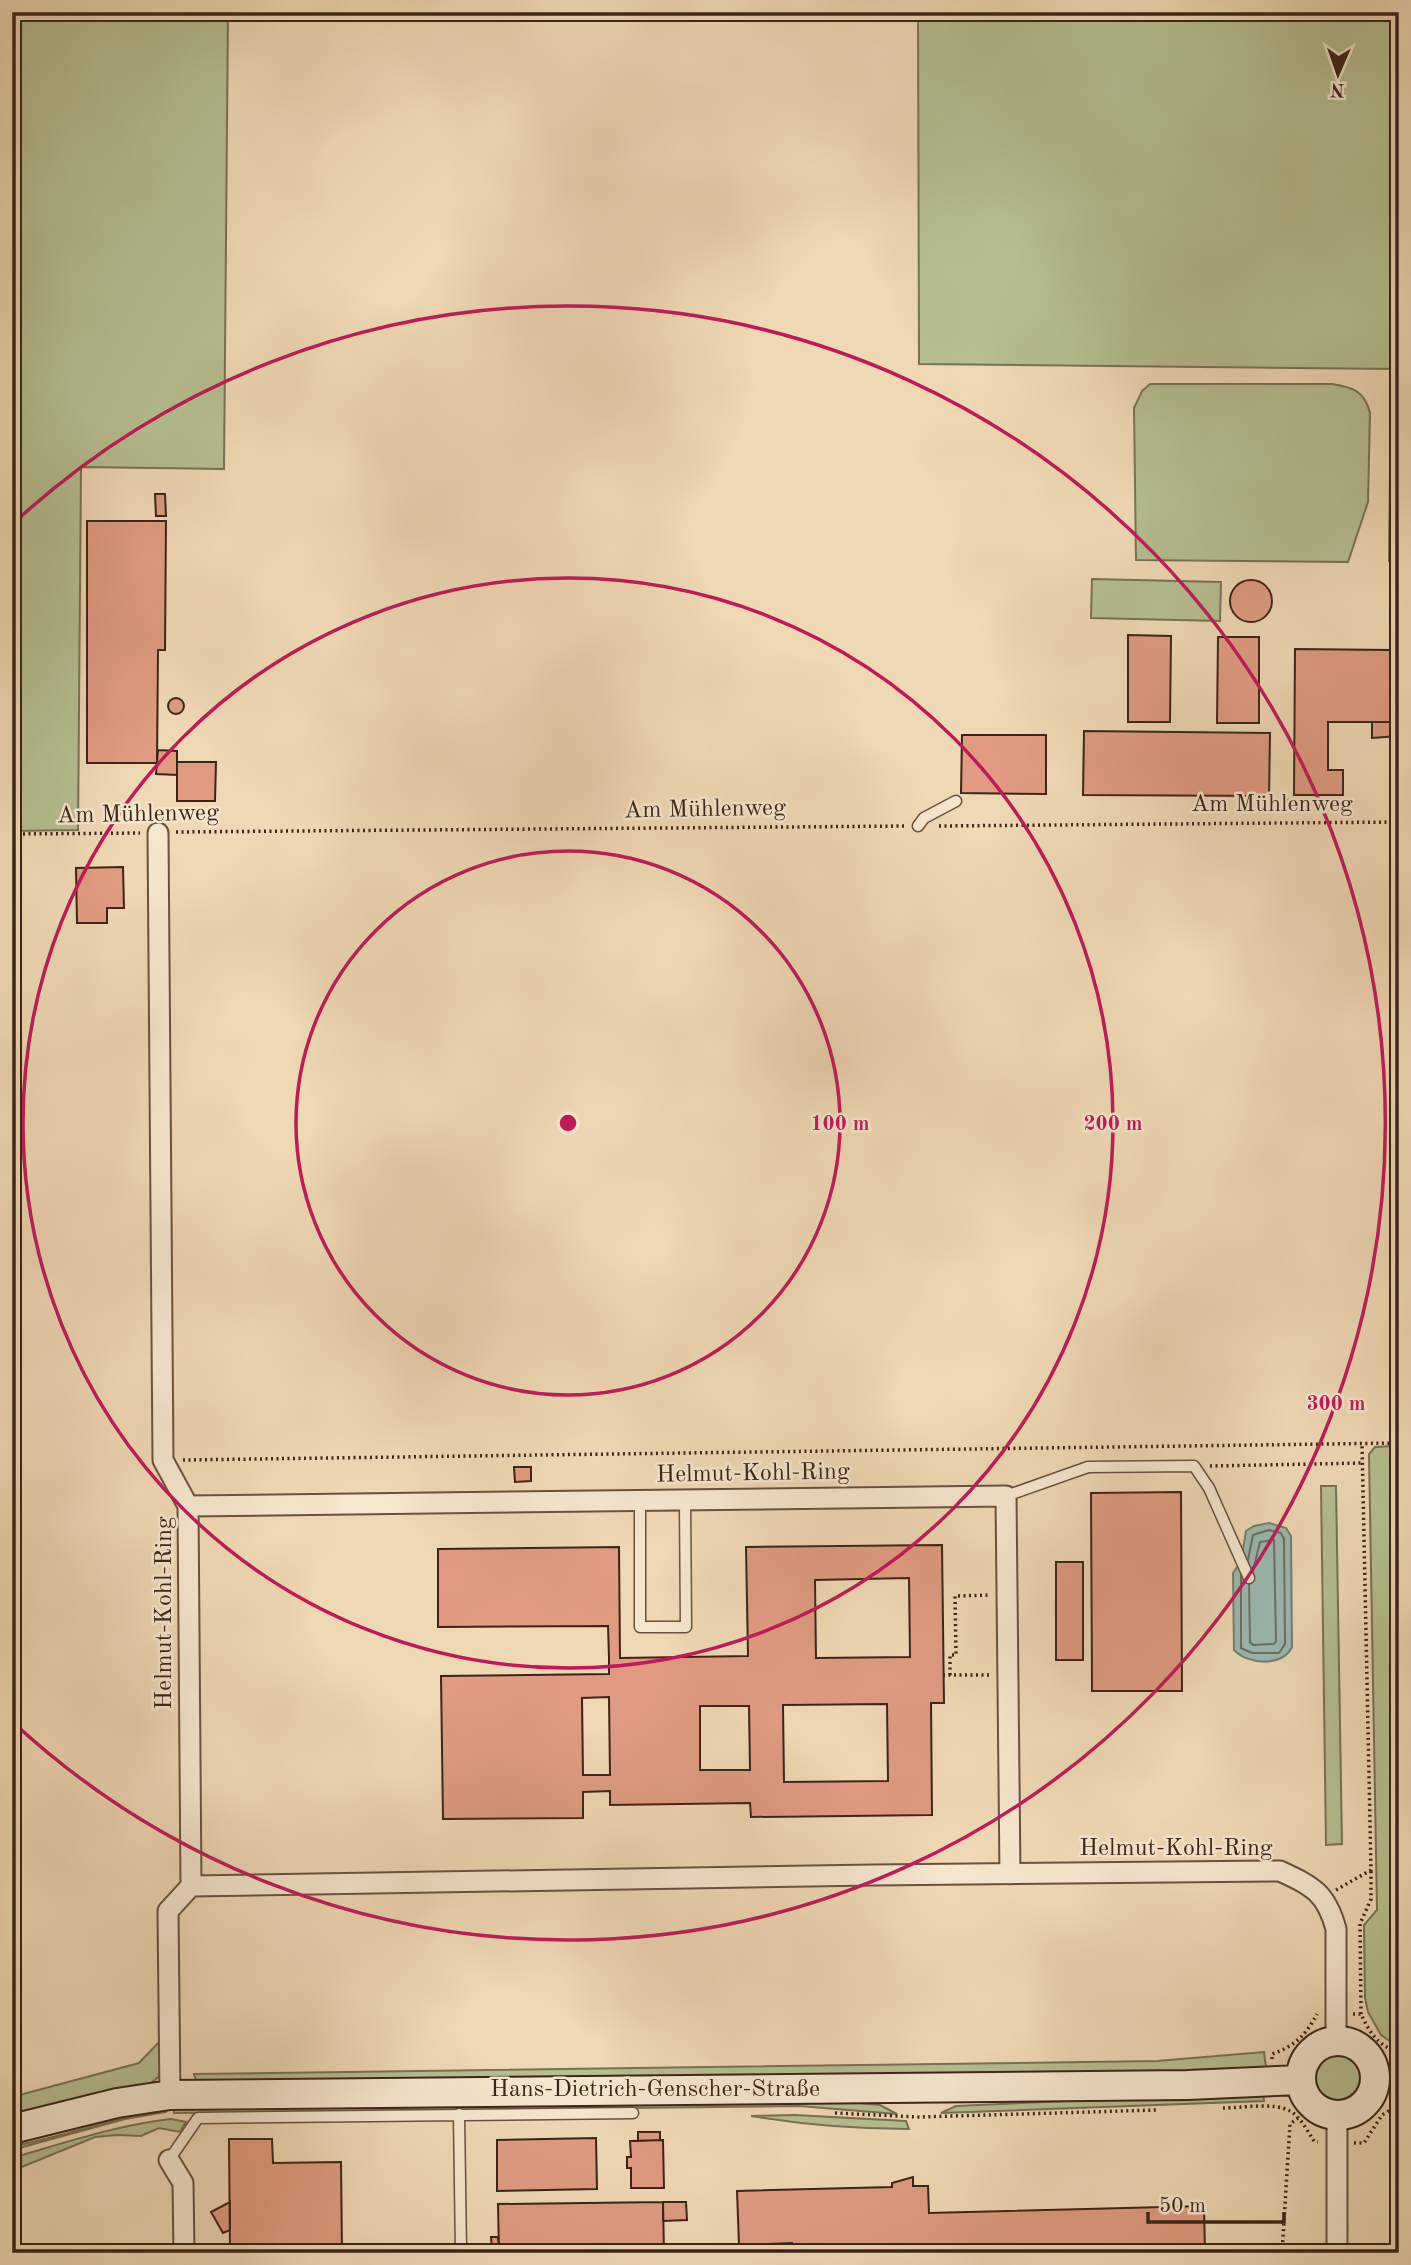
<svg xmlns="http://www.w3.org/2000/svg" width="1411" height="2265" viewBox="0 0 1411 2265" font-family="'Old Standard TT',serif">
	<style>
		.green { fill: #b5bf90; stroke: #787254; stroke-width: 2 }
		.water { fill: #9ab9af; stroke: #747e73; stroke-width: 2 }
		.lines { fill: none; stroke-linecap: round; stroke-linejoin: round }
		.shore { stroke: #6a6f64; stroke-width: 2 }
		.building { fill: #e09b80; stroke: #3b2518; stroke-width: 2; fill-rule: evenodd }
		.lane-casing { stroke: #68523f; stroke-width: 13 }
		.street-casing { stroke: #68523f; stroke-width: 23 }
		.secondary-casing { stroke: #3b2518; stroke-width: 32 }
		.path { stroke: #3b2518; stroke-width: 3.5; stroke-dasharray: 2 3.5; stroke-linecap: butt }
		.lane { stroke: #f5e6ce; stroke-width: 10 }
		.street { stroke: #f5e6ce; stroke-width: 19 }
		.secondary { stroke: #f5e6ce; stroke-width: 28 }
		.ring { fill: none; stroke: #c2185b; stroke-width: 3.5 }
		.labels { text-anchor: middle; dominant-baseline: central; stroke-width: 5; stroke-linejoin: round; paint-order: stroke }
		.street-label { font-size: 24px; fill: #3b2518; stroke: #f5e6ce }
		.centre { fill: #c2185b; stroke: #f5e6ce; stroke-width: 3.5 }
		.ring-label { font-size: 21px; text-anchor: middle; font-weight: bold; fill: #c2185b; stroke: #f5e6ce; stroke-width: 5; stroke-linejoin: round; paint-order: stroke }
	</style>
	<rect width="100%" height="100%" fill="#efd8b4"/>
	<filter id="stains"><feTurbulence type="fractalNoise" baseFrequency=".00286" numOctaves="4"/><feColorMatrix values="0 0 0 0 .2 0 0 0 0 .09 0 0 0 0 .02 0 0 0 .5 -.17"/></filter>
	<radialGradient id="worn" r=".72"><stop offset=".6" stop-color="#630" stop-opacity="0"/><stop offset="1" stop-color="#630" stop-opacity=".3"/></radialGradient>
	<path class="green" d="M 12,12 L 228,12 L 224,469 L 81,467 L 78,830 L 12,831 Z
		M 918,12 L 1399,12 L 1399,369 L 919,364 Z
		M 1391,381 L 1399,381 L 1399,561 L 1389,561 Z
		M 1150,384 L 1332,384 C 1352,387 1365,391 1370,413 L 1368,502 L 1348,562 L 1136,560 L 1134,408 L 1142,391 Z
		M 1092,579 L 1221,582 L 1220,621 L 1091,618 Z
		M 1392,1446 L 1393,1634 L 1399,1634 L 1399,1749 L 1394,1750 L 1394,2044 L 1381,2035 L 1368,2012 L 1365,1998 L 1364,1925 L 1377,1910 L 1369,1454 L 1375,1447 Z
		M 1321,1486 L 1336,1486 L 1342,1844 L 1326,1845 Z
		M 162,2039 L 163,2073 L 145,2088 L 105,2094 L 12,2114 L 12,2097 L 139,2063 Z
		M 1264,2052 L 1266,2067 L 1157,2076 L 203,2085 L 196,2080 L 194,2074 L 1157,2061 Z
		M1314 2077a23 23 0 1 1 46 0a23 23 0 1 1-46 0Z
		M 1263,2092 L 1264,2101 L 941,2113 L 956,2106 Z
		M 808,2098 L 880,2105 L 897,2114 L 799,2106 L 174,2113 L 174,2109 Z
		M 166,2109 L 166,2112 L 125,2119 L 12,2150 L 12,2146 C 64,2137 114,2118 166,2109 Z
		M 795,2115 L 906,2121 L 909,2129 C 854,2129 805,2125 751,2116 Z
		M 171,2119 L 186,2122 L 180,2132 L 159,2128 L 141,2136 L 117,2135 L 95,2137 L 12,2171 L 12,2158 C 64,2143 117,2125 171,2119 Z"/>
	<path class="water" d="M 1269,1523 L 1286,1528 L 1291,1536 L 1292,1647 C 1283,1667 1248,1665 1234,1650 L 1233,1573 L 1241,1561 L 1246,1531 L 1254,1526 Z"/>
	<g class="lines">
		<path class="shore" d="M 1241,1575 L 1241,1648 L 1252,1653 L 1279,1653 L 1285,1644 L 1284,1539 L 1281,1533 L 1269,1530 L 1253,1535 L 1248,1560
			M 1249,1584 L 1250,1642 L 1253,1645 L 1274,1644 L 1276,1641 L 1274,1540 L 1260,1542 L 1253,1571"/>
	</g>
	<path class="building" d="M 155,494 L 165,494 L 166,516 L 156,516 Z
		M 87,521 L 166,521 L 165,650 L 158,650 L 157,763 L 87,763 Z
		M1230 601a21 21 0 1 1 42 0a21 21 0 1 1-42 0Z
		M 1128,635 L 1171,636 L 1170,722 L 1128,722 Z
		M 1218,637 L 1259,637 L 1259,723 L 1217,723 Z
		M 1295,649 L 1390,650 L 1390,702 L 1399,702 L 1399,722 L 1328,722 L 1328,770 L 1343,770 L 1343,795 L 1294,795 Z
		M168 706a8 8 0 1 1 16 0a8 8 0 1 1-16 0Z
		M 1372,722 L 1399,722 L 1399,736 L 1372,738 Z
		M 1084,731 L 1270,733 L 1269,796 L 1083,795 Z
		M 962,735 L 1046,735 L 1046,794 L 961,793 Z
		M 158,750 L 177,751 L 177,775 L 156,774 Z
		M 177,762 L 216,762 L 215,801 L 177,801 Z
		M 123,867 L 124,908 L 107,908 L 107,923 L 77,923 L 76,868 Z
		M 514,1467 L 531,1467 L 531,1481 L 515,1482 Z
		M 1181,1492 L 1182,1691 L 1092,1691 L 1091,1493 Z
		M 942,1545 L 944,1703 L 931,1703 L 932,1815 L 751,1817 L 750,1803 L 610,1805 L 610,1791 L 583,1792 L 583,1818 L 443,1819 L 441,1676 L 609,1674 L 609,1658 L 608,1626 L 438,1627 L 438,1549 L 619,1547 L 620,1658 L 748,1656 L 746,1547 ZM 909,1578 L 910,1657 L 816,1658 L 815,1580 ZM 609,1697 L 610,1775 L 583,1775 L 582,1698 ZM 887,1704 L 888,1781 L 784,1782 L 783,1705 ZM 700,1706 L 749,1706 L 750,1770 L 700,1770 Z
		M 1056,1562 L 1083,1562 L 1083,1660 L 1056,1660 Z
		M 638,2132 L 660,2132 L 660,2140 L 638,2141 Z
		M 596,2138 L 597,2189 L 497,2191 L 497,2140 Z
		M 229,2139 L 272,2139 L 273,2163 L 341,2162 L 342,2253 L 230,2253 Z
		M 663,2140 L 664,2188 L 631,2188 L 631,2168 L 627,2168 L 627,2157 L 631,2157 L 630,2141 Z
		M 913,2177 L 913,2186 L 928,2186 L 929,2213 L 1204,2206 L 1205,2253 L 792,2253 L 792,2243 L 739,2245 L 737,2191 L 892,2187 L 892,2183 Z
		M 230,2202 L 230,2230 L 223,2233 L 211,2212 Z
		M 663,2202 L 664,2253 L 499,2253 L 498,2204 Z
		M 663,2202 L 686,2202 L 687,2220 L 663,2221 Z
		M 491,2237 L 498,2237 L 499,2249 L 492,2249 Z"/>
	<g class="lines">
		<g class="lane-casing">
			<path id="lane" d="M 918,826 L 924,818 L 956,801
				M 1006,1496 L 1088,1467 L 1194,1466 L 1209,1488 L 1249,1578
				M 640,1500 L 640,1627 L 686,1627 L 685,1500
				M 459,2114 L 461,2253
				M 169,2160 L 198,2118 L 633,2113"/>
		</g>
		<g class="street-casing">
			<path id="street" d="M 158,833 L 163,1460 L 188,1506 L 191,1886
				M 188,1506 L 1006,1496 L 1010,1874
				M 191,1886 L 873,1875 L 1280,1871 C 1312,1886 1326,1892 1336,1929 L 1336,2040
				M 170,2095 L 168,1911 L 191,1886
				M 1337,2115 L 1337,2253
				M 169,2160 L 183,2183 L 184,2253"/>
		</g>
		<g class="secondary-casing">
			<path id="secondary" d="M1301 2078a37 37 0 1 1 74 0a37 37 0 1 1-74 0Z
				M 12,2129 L 117,2103 L 170,2095 L 1188,2085 L 1300,2080"/>
		</g>
		<path class="path" d="M 1286,800 L 1304,805
			M 939,826 L 1399,822
			M 176,832 L 907,826
			M 12,834 L 140,833
			M 183,1460 L 1399,1443
			M 1210,1466 L 1363,1463
			M 943,1675 L 992,1675
			M 950,1675 L 950,1655 L 956,1655 L 955,1596 L 991,1595
			M 1336,1890 L 1371,1870 L 1362,1443
			M 1353,2014 L 1361,2014 C 1369,2032 1379,2047 1399,2052
			M 1361,2014 L 1360,1924 L 1371,1899 L 1371,1870
			M 1272,2059 L 1272,2054 C 1295,2046 1306,2035 1317,2014
			M 1223,2108 C 1241,2108 1275,2102 1290,2111 C 1301,2117 1307,2131 1314,2141 L 1318,2142
			M 835,2113 L 919,2117 L 1156,2110
			M 1354,2143 L 1364,2143 L 1382,2115 L 1399,2105
			M 1282,2253 L 1290,2124 L 1298,2118"/>
		<use href="#lane" class="lane"/>
		<use href="#street" class="street"/>
		<use href="#secondary" class="secondary"/>
	</g>
	<g class="ring">
		<circle cx="568" cy="1123" r="272"/>
		<circle cx="568" cy="1123" r="545"/>
		<path d="M16 521A817 817 0 1 1 16 1725"/>
	</g>
	<g class="labels">
		<g class="street-label">
			<text x="1272" y="805">Am Mühlenweg</text>
			<text transform="translate(705 810) rotate(-1)">Am Mühlenweg</text>
			<text transform="translate(138 815) rotate(-1)">Am Mühlenweg</text>
			<text transform="translate(753 1474) rotate(-1)">Helmut-Kohl-Ring</text>
			<text transform="translate(165 1613) rotate(-90)">Helmut-Kohl-Ring</text>
			<text x="1176" y="1849">Helmut-Kohl-Ring</text>
			<text x="655" y="2090">Hans-Dietrich-Genscher-Straße</text>
		</g>
	</g>
	<circle cx="568" cy="1123" r="10" class="centre"/>
	<g class="ring-label">
		<text x="840" y="1130">100 m</text>
		<text x="1113" y="1130">200 m</text>
		<text x="1336" y="1410">300 m</text>
	</g>
	<rect width="1411" height="2265" fill="none" stroke="#efd8b4" stroke-width="42"/>
	<rect x="14" y="14" width="1383" height="2237" fill="none" stroke="#3b2518" stroke-width="3.5"/>
	<rect x="21" y="21" width="1369" height="2223" fill="none" stroke="#3b2518" stroke-width="2"/>
	<g transform="translate(1338 74) rotate(182)" stroke="#f5e6ce" stroke-width="5" paint-order="stroke">
	<path d="M0-5L12 26L0 18L-12 26Z" fill="#3b2518"/>
	<text y="-10" font-size="19" font-weight="bold" text-anchor="middle" fill="#3b2518">N</text>
	</g>
	<path d="M1148 2212v10h136v-10" fill="none" stroke="#3b2518" stroke-width="3.5"/>
	<text x="1159" y="2212" font-size="21" fill="#3b2518" stroke="#f5e6ce" stroke-width="5" paint-order="stroke">50 m</text>
	<rect width="100%" height="100%" filter="url(#stains)"/>
	<rect width="100%" height="100%" fill="url(#worn)"/>
</svg>
